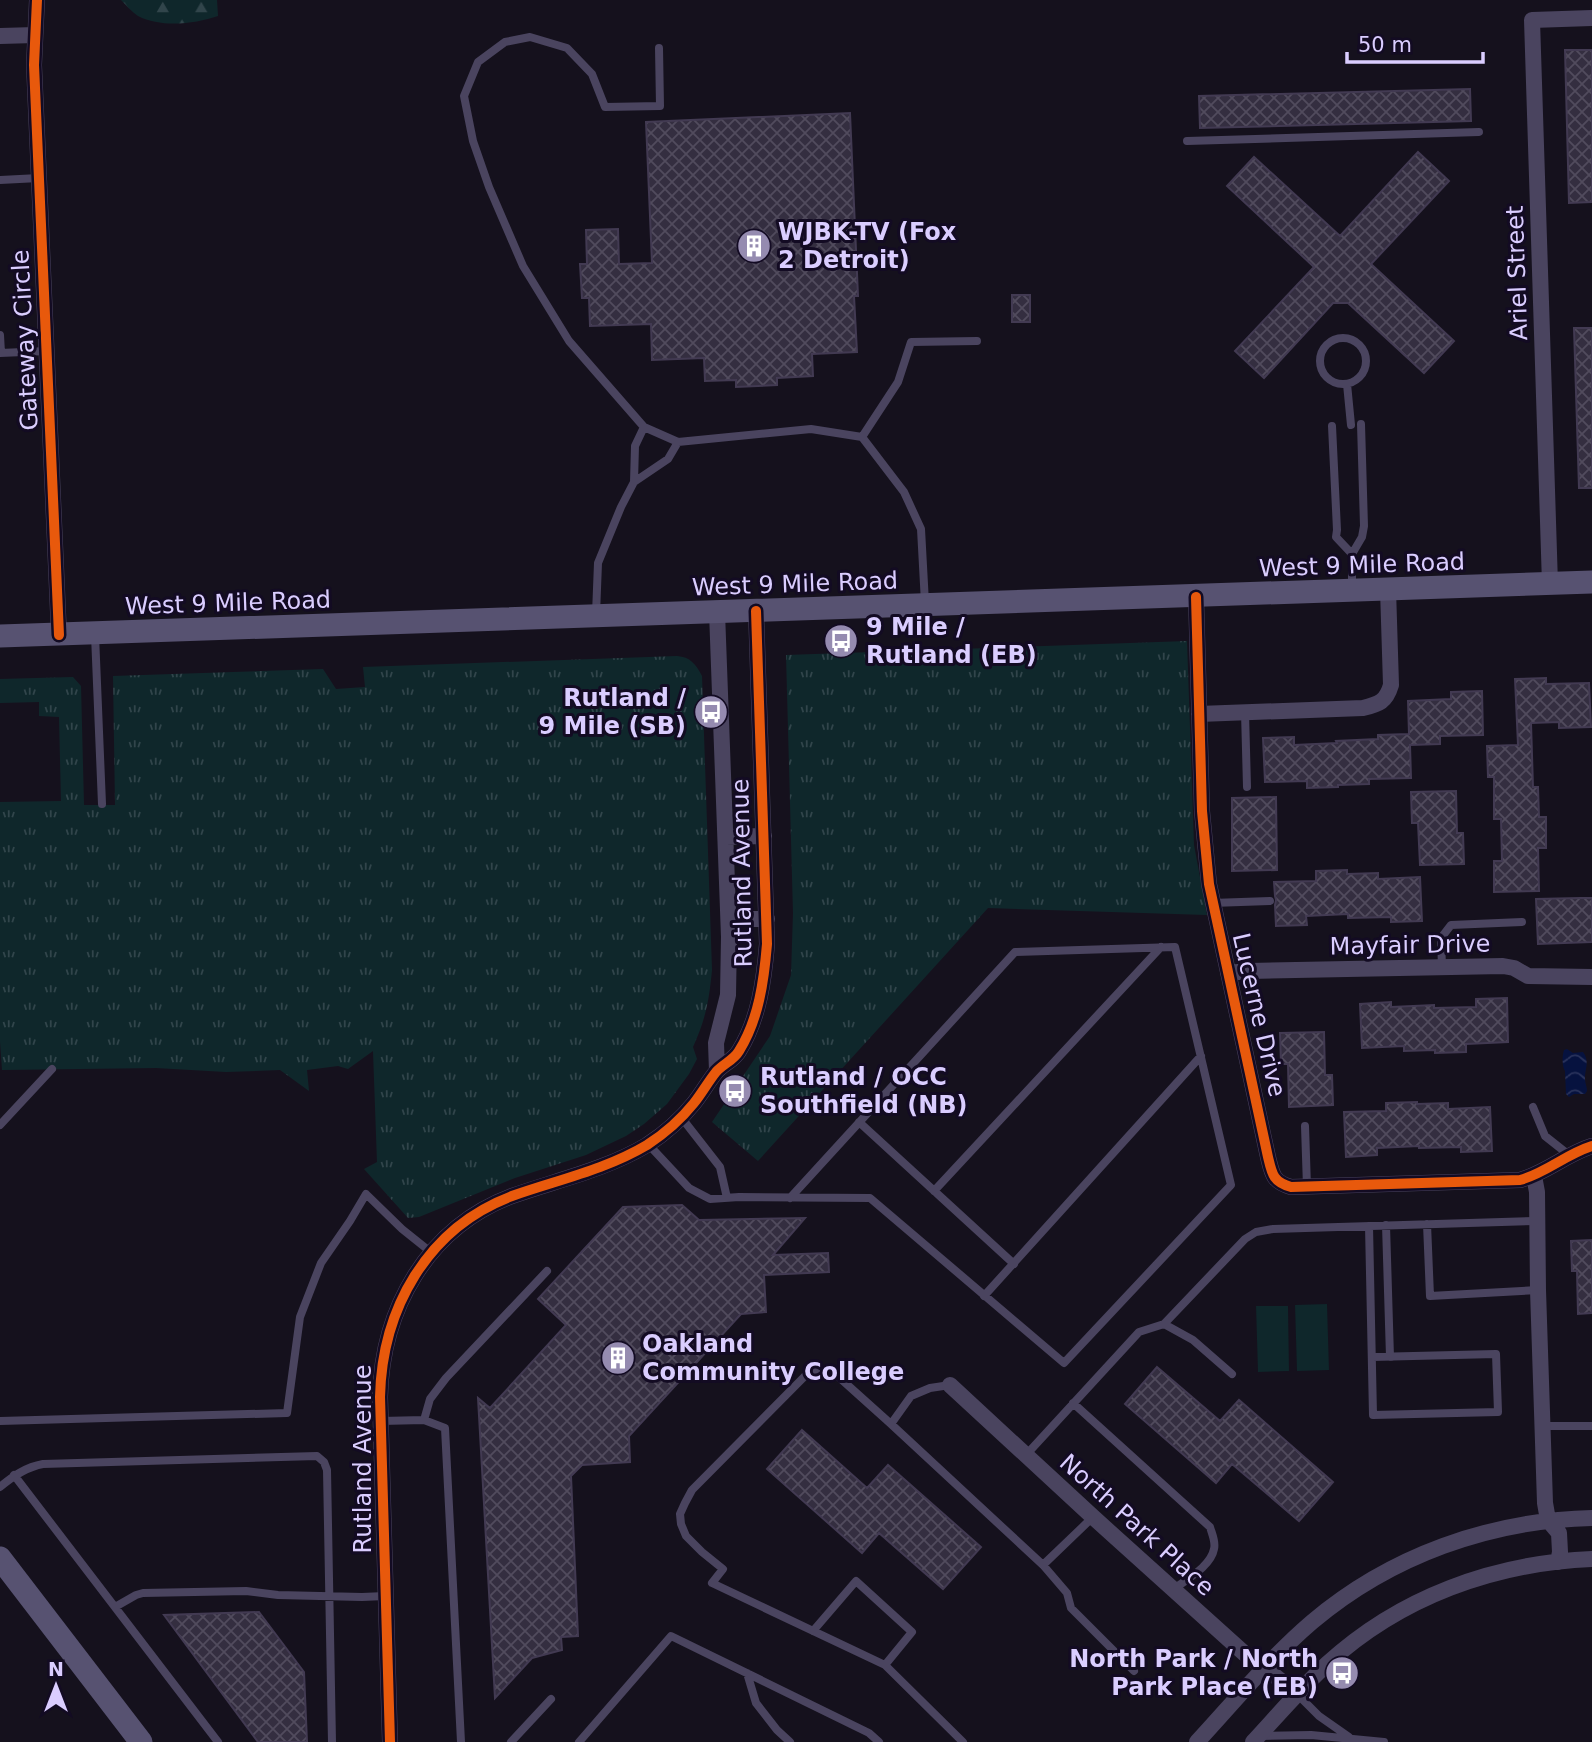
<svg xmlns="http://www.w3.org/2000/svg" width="1592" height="1742" viewBox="0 0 1592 1742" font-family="'DejaVu Sans',sans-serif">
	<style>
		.grass { fill: url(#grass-tufts) }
		.forest { fill: url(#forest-firs) }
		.garden { fill: #0f272b }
		.water { fill: url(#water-waves) }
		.building { fill: url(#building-cross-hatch); stroke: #423a52; stroke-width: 2 }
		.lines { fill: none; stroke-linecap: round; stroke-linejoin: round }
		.service { stroke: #4a445f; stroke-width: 8 }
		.minor { stroke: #4a445f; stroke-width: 16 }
		.secondary { stroke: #575271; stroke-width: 23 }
		.cycleway-casing { stroke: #130b23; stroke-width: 15 }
		.cycleway { stroke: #e8590c; stroke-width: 10 }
		.labels { text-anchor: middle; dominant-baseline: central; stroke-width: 6; stroke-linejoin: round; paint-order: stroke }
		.poi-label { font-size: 24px; font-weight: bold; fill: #dacdff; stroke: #130b23; text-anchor: start }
		.street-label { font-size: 24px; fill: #dacdff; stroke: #130b23 }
	</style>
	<defs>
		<pattern id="grass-tufts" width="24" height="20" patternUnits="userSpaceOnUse" patternTransform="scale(1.75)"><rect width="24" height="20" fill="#0f272b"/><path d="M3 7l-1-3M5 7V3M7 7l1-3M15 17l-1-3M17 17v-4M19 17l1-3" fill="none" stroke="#31454b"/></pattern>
		<pattern id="forest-firs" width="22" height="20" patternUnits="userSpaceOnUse" patternTransform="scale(1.75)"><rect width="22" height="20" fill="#0f272b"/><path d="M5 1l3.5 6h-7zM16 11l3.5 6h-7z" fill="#31454b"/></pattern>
		<pattern id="water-waves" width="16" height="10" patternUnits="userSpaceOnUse" patternTransform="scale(1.75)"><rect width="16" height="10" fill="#06123f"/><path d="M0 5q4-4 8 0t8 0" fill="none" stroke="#2a335c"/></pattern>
		<pattern id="building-cross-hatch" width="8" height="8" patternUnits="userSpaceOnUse" patternTransform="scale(1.75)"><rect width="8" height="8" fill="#342e40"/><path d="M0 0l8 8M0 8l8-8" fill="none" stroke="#514b5d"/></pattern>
	</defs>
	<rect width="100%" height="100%" fill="#15111d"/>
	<path class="grass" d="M 1187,641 L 1194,845 L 1207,915 L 988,908 L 758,1161 L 712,1122 L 770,1036 L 791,975 L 793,913 L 786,655 Z
		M 677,656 C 690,657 696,664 702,676 L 712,970 C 709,1001 706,1018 693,1047 L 697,1059 L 689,1074 L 667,1104 L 644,1124 L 626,1136 L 586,1155 L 515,1178 L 419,1217 L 408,1218 L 364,1169 L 377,1162 L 373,1051 L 348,1069 L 338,1066 L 307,1070 L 309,1091 L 280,1070 L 226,1072 L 156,1068 L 2,1070 L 0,1041 L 0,802 L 61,801 L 59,717 L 39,716 L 39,702 L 0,703 L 0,679 L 73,677 L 81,686 L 84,805 L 115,805 L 113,676 L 323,669 L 336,689 L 365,687 L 363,667 Z"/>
	<path class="forest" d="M 121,0 L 217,0 L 218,16 C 194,24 162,28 138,16 C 132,12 126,5 121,0 Z"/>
	<path class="garden" d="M 1327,1304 L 1329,1370 L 1297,1371 L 1295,1305 Z
		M 1256,1306 L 1288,1306 L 1289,1371 L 1258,1372 Z"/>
	<path class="water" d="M 1567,1049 L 1573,1053 L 1583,1052 C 1590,1062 1585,1068 1585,1079 C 1585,1083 1587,1087 1587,1091 L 1585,1094 L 1574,1094 L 1569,1097 L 1566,1094 L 1565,1071 C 1562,1066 1562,1056 1564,1050 Z"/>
	<path class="building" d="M 1565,50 L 1592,50 L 1592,202 L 1569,203 Z
		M 1470,89 L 1471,121 L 1200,128 L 1199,96 Z
		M 850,113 L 858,296 L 854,296 L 857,352 L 812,354 L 813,376 L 777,378 L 777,385 L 736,387 L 736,380 L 705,381 L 704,358 L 652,360 L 651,324 L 590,326 L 589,298 L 582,298 L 580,264 L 587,264 L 586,230 L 618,229 L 619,264 L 652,263 L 646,122 Z
		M 1418,152 L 1449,181 L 1371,264 L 1454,341 L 1424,373 L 1348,303 L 1333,303 L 1264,378 L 1235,351 L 1314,267 L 1227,186 L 1254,157 L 1340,236 Z
		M 1012,295 L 1030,295 L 1030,322 L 1012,322 Z
		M 1574,328 L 1592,328 L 1592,488 L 1579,488 Z
		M 1546,678 L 1546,684 L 1589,683 L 1591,727 L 1559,728 L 1559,722 L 1531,723 L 1533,787 L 1538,787 L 1539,817 L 1546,817 L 1546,848 L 1538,848 L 1539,891 L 1494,892 L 1494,861 L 1502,861 L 1501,819 L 1494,819 L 1494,777 L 1488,777 L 1487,746 L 1518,745 L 1515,679 Z
		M 1482,691 L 1483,735 L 1440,736 L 1440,744 L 1410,745 L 1411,778 L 1369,779 L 1369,784 L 1338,785 L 1338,787 L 1307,788 L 1307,781 L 1265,782 L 1263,738 L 1294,737 L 1294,745 L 1337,743 L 1336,741 L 1378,739 L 1378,735 L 1409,734 L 1408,701 L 1451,699 L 1451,692 Z
		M 1456,791 L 1457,833 L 1463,833 L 1464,864 L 1420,865 L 1418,823 L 1412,823 L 1411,792 Z
		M 1276,797 L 1277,870 L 1232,871 L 1232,798 Z
		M 1347,870 L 1347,874 L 1378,873 L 1378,879 L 1420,877 L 1422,921 L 1391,922 L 1391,917 L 1348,918 L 1348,914 L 1306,916 L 1307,925 L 1276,926 L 1275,905 L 1276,900 L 1275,896 L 1274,882 L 1316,881 L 1316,871 Z
		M 1580,898 L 1592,898 L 1592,942 L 1538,944 L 1536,899 Z
		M 1507,998 L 1508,1042 L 1466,1044 L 1466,1052 L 1435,1053 L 1435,1050 L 1404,1051 L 1404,1046 L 1362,1048 L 1360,1004 L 1391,1002 L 1391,1007 L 1434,1005 L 1434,1008 L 1476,1007 L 1476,999 Z
		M 1324,1032 L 1325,1075 L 1332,1075 L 1333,1105 L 1289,1107 L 1288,1064 L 1281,1064 L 1280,1033 Z
		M 1417,1102 L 1417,1104 L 1448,1103 L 1448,1109 L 1490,1107 L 1492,1151 L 1461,1152 L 1461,1147 L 1419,1148 L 1419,1146 L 1377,1148 L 1377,1155 L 1346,1157 L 1344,1112 L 1386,1111 L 1386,1103 Z
		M 682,1205 L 699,1220 L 805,1218 L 773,1255 L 828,1253 L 829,1272 L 764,1275 L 766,1312 L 741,1314 L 629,1436 L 630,1462 L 582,1465 L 571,1476 L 578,1636 L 561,1637 L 562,1650 L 532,1658 L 495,1698 L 478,1398 L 490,1408 L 566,1325 L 538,1299 L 623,1207 Z
		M 1592,1240 L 1592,1313 L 1578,1314 L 1577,1271 L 1572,1271 L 1571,1241 Z
		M 1157,1367 L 1220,1421 L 1239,1400 L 1333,1482 L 1299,1521 L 1232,1464 L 1216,1483 L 1125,1404 Z
		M 802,1430 L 867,1488 L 888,1465 L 981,1547 L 943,1589 L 879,1533 L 862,1553 L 767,1469 Z
		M 259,1612 L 304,1672 L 307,1742 L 258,1742 L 164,1615 Z"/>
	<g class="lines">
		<path class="service" d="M 659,48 L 660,106 L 605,107 L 592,74 L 567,48 L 530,37 L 505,42 L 478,62 L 464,96 L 473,141 L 489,187 L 523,266 L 569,341 L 644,427 L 678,442 L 811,429 L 862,437 L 904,492 L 921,529 L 925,603
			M 1187,141 L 1479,132
			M 0,180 L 39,178
			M 0,335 L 1,353
			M1320 361a23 23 0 1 1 46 0a23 23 0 1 1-46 0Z
			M 0,353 L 47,351
			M 1347,384 L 1351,425
			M 1332,426 L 1337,530 L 1336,537 L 1352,554
			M 862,437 L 898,382 L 911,342 L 977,341
			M 634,482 L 668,459 L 678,442
			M 1352,588 L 1352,554 L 1362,537 L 1364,526 L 1361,424
			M 596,614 L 598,563 L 621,507 L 634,482 L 635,446 L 644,427
			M 95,635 L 102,804
			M 1245,712 L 1247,787
			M 1212,903 L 1270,901
			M 1442,967 L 1441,938 L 1451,925 L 1522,922
			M 1533,1107 L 1545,1136 L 1569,1155
			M 681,1117 L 720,1167 L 727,1198
			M 859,1122 L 1014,1264
			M 0,1125 L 52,1069
			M 1305,1126 L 1307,1187
			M 648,1144 L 689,1188 L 710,1199 L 739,1197 L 870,1198 L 1064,1363 L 1231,1185 L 1175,947 L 1015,952 L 790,1198
			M 934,1191 L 1161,947
			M 1427,1224 L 1430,1296 L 1538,1290
			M 1386,1225 L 1390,1357 L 1392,1357
			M 1369,1226 L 1373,1415 L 1498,1412 L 1496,1354 L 1372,1357
			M 984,1296 L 1201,1056
			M 1164,1324 L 1193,1340 L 1232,1374
			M 950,1385 L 930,1388 L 911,1396 L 891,1424 L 832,1371 C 821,1368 814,1371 804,1377 L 692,1490 L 685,1503 L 680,1514 L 681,1524 L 686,1536 L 702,1552 L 723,1569 L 712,1583 L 885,1665 L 963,1742
			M 1073,1403 L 1210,1527 C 1212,1534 1216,1542 1214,1549 C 1211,1566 1187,1579 1174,1589
			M 424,1420 L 430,1399 L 446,1378 L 547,1271
			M 0,1421 L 287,1413 L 300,1317 L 321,1263 L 350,1221 L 366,1194 L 402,1229 L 432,1253
			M 381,1421 L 424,1420 L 445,1428 L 461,1742
			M 891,1424 L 1043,1565
			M 1542,1426 L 1592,1426
			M 1026,1455 L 1139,1332 L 1164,1324 L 1245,1239 L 1256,1232 L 1273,1229 L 1536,1221
			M 14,1475 L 218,1742
			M 0,1487 C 13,1476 26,1467 43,1464 L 317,1456 L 324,1462 L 327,1470 L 332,1742
			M 1093,1517 L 1043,1565 L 1067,1593 L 1071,1608 L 1134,1671
			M 115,1607 L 136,1595 L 143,1593 L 246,1591 L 278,1595 L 362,1597 L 385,1596
			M 813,1631 L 856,1581 L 912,1632 L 885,1665
			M 747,1673 L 756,1703 L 777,1730 L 790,1742
			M 1297,1694 L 1319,1716 L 1349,1737
			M 1259,1736 L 1311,1735 L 1384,1742
			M 511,1742 L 551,1699
			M 579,1742 L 671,1636 L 869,1733 L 879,1742"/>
		<path class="minor" d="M 37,0 L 34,65 L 59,635
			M 0,36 L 35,35
			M 1550,584 L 1532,20 L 1592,18
			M 1196,597 L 1202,811 L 1209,884 L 1268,1157 C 1272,1174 1273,1182 1291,1187 L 1520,1180 C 1546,1173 1566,1154 1592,1146
			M 717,612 L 729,937 L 728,995 L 716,1043 L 717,1071
			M 1199,714 L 1363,708 C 1379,704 1386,702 1391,685 L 1388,589
			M 726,837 L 764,836
			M 729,919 L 767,919
			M 1228,973 L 1249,971 L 1503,966 L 1514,968 L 1528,976 L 1592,977
			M 1534,1176 L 1537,1192 L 1538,1290 L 1545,1503 L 1548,1520 L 1559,1533 L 1560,1552 L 1558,1562
			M 950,1385 L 1093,1517 L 1245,1654 L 1265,1668 L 1297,1694
			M 390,1742 L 380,1397 C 382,1309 427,1228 512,1196 C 557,1180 605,1170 647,1145 C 664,1134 682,1118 694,1103 C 702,1093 708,1082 716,1072 C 723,1064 734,1060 739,1051 C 759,1019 764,980 767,944 L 756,611
			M 1197,1742 C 1234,1702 1270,1658 1312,1622 C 1390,1556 1490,1520 1592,1518
			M 1253,1742 C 1278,1715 1301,1688 1327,1664 C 1400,1597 1494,1563 1592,1559"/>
		<path class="secondary" d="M 0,636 L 1592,582
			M 0,1558 L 141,1742"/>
		<g class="cycleway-casing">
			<path id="cycleway" d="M 37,0 L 34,65 L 59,635
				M 1196,597 L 1202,811 L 1209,884 L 1268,1157 C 1272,1174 1273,1182 1291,1187 L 1520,1180 C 1546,1173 1566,1154 1592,1146
				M 390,1742 L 380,1397 C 382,1309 427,1228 512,1196 C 557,1180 605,1170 647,1145 C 664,1134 682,1118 694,1103 C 702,1093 708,1082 716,1072 C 723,1064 734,1060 739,1051 C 759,1019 764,980 767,944 L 756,611"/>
		</g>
		<use href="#cycleway" class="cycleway"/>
	</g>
	<defs>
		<g id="building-disc" transform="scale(1.75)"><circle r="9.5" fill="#958bb0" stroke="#130b23"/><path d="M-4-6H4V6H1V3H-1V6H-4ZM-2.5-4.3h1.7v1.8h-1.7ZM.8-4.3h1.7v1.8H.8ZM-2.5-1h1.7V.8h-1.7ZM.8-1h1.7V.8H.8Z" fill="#fff"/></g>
		<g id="bus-disc" transform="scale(1.75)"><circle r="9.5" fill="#958bb0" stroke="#130b23"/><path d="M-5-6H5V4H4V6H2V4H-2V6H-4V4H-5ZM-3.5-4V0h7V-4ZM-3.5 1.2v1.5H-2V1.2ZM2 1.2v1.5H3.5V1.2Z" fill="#fff"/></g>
	</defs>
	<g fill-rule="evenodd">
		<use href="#building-disc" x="754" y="246"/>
		<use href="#bus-disc" x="841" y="641"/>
		<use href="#bus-disc" x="711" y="712"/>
		<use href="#bus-disc" x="735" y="1091"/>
		<use href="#building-disc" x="618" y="1358"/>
		<use href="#bus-disc" x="1342" y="1673"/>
	</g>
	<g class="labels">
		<g class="poi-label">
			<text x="778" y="232">WJBK-TV (Fox<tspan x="778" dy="28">2 Detroit)</tspan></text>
			<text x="866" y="627">9 Mile /<tspan x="866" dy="28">Rutland (EB)</tspan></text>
			<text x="686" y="698" text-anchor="end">Rutland /<tspan x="686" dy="28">9 Mile (SB)</tspan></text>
			<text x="760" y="1077">Rutland / OCC<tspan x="760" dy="28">Southfield (NB)</tspan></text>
			<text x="642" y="1344">Oakland<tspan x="642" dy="28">Community College</tspan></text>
			<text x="1318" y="1659" text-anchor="end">North Park / North<tspan x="1318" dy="28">Park Place (EB)</tspan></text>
		</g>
		<g class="street-label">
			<text transform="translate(1517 273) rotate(-92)">Ariel Street</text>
			<text transform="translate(25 340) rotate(-93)">Gateway Circle</text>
			<text transform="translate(1362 565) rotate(-2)">West 9 Mile Road</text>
			<text transform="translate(795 584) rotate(-2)">West 9 Mile Road</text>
			<text transform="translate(228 603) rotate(-2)">West 9 Mile Road</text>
			<text transform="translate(742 873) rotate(-91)">Rutland Avenue</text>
			<text transform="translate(1410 945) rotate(-1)">Mayfair Drive</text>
			<text transform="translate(1259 1015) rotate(77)">Lucerne Drive</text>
			<text transform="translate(363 1459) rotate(-90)">Rutland Avenue</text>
			<text transform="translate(1137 1525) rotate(42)">North Park Place</text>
		</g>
	</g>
	<g transform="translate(56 1686)" stroke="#130b23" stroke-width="5" paint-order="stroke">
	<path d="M0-5L12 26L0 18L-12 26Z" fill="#dacdff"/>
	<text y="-10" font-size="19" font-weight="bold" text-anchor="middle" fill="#dacdff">N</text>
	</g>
	<path d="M1347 52v10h136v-10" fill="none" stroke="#dacdff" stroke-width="3.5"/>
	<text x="1358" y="52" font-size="21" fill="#dacdff" stroke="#130b23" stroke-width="5" paint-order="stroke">50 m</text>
</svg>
